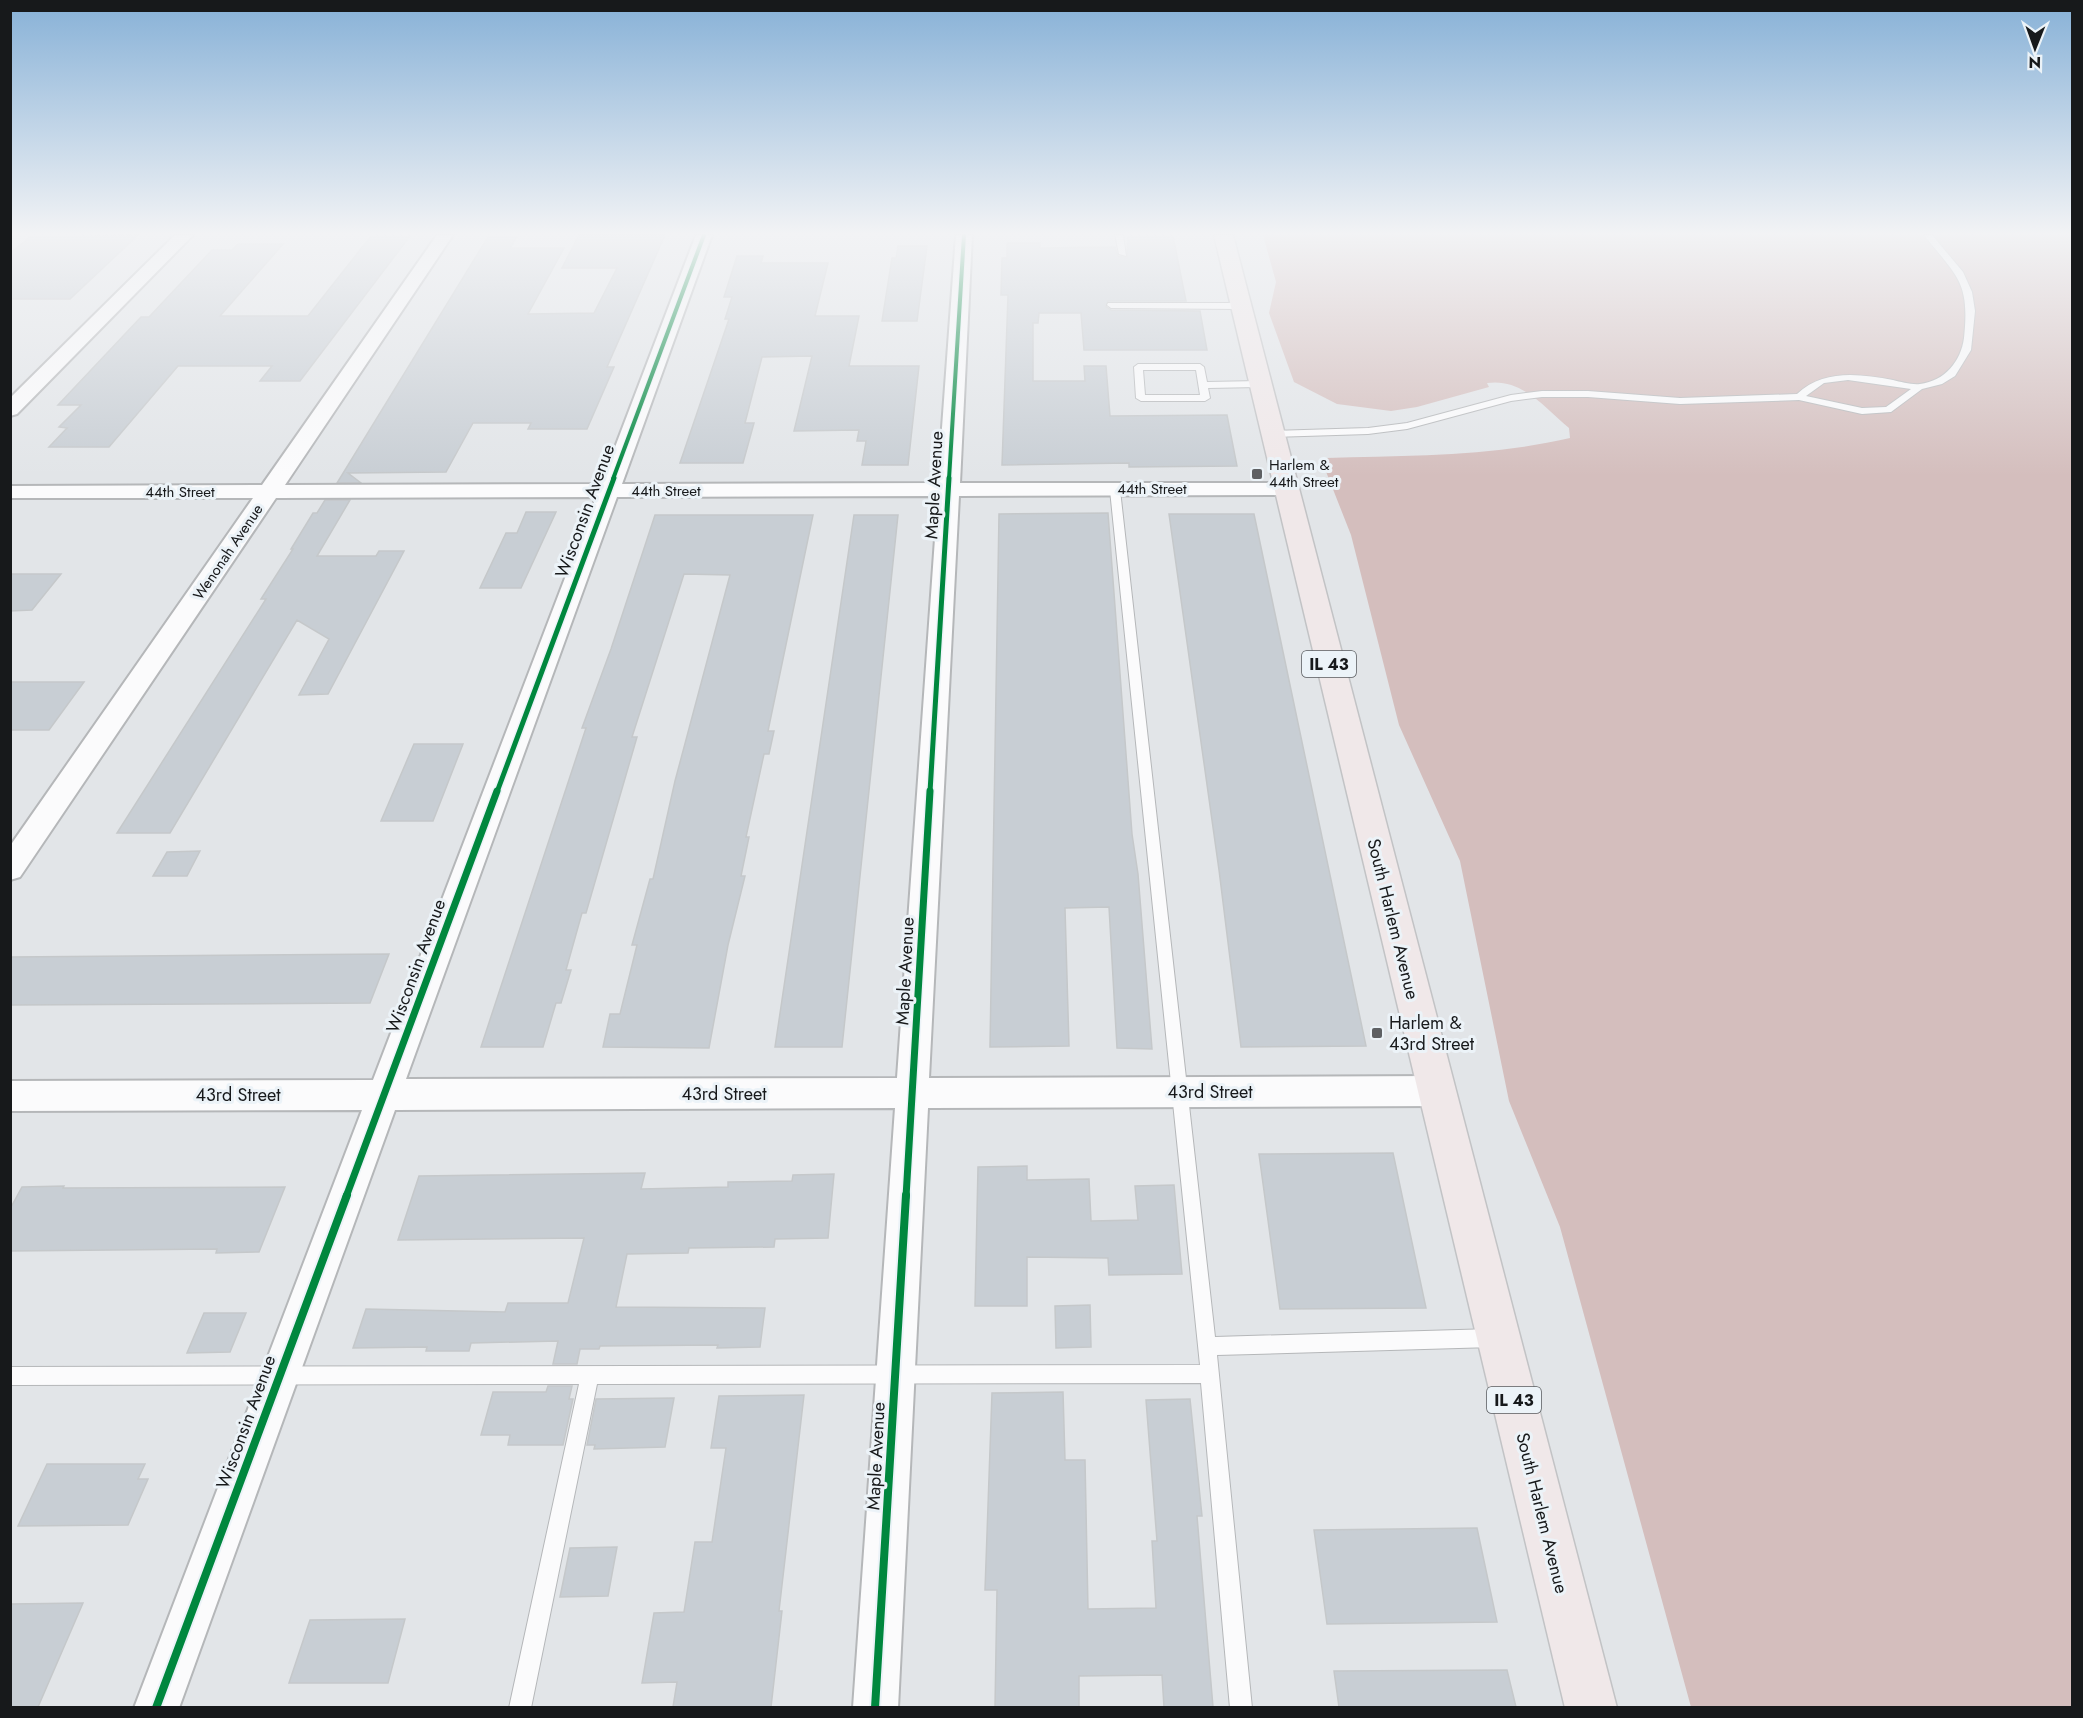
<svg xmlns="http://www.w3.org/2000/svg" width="2083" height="1718" viewBox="0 0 2083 1718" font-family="Jost,sans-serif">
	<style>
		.forest { fill: #d4bebd }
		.building { fill: #c8ced4; stroke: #c5c8ca; stroke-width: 1.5 }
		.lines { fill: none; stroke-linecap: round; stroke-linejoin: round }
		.service-casing { stroke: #b5b7b9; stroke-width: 2 }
		.minor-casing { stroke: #b5b7b9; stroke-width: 4 }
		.primary-casing { stroke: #c2c3c5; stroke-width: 3 }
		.service { fill: #fbfbfc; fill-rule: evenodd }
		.minor { fill: #fbfbfc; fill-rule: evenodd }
		.primary { fill: #f0e8e9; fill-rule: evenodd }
		.cycleway-far3-casing { stroke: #ecf3f8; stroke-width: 6 }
		.cycleway-far2-casing { stroke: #ecf3f8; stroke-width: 8 }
		.cycleway-far1-casing { stroke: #ecf3f8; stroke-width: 10 }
		.cycleway-casing { stroke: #ecf3f8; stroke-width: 12 }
		.cycleway-far3 { stroke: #00873e; stroke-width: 4 }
		.cycleway-far2 { stroke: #00873e; stroke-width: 5 }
		.cycleway-far1 { stroke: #00873e; stroke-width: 7 }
		.cycleway { stroke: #00873e; stroke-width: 8 }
		.poi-dot { fill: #5e6063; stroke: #ecf3f8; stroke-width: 2 }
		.labels { text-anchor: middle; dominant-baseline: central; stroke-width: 6; stroke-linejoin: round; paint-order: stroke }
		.far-poi-label { font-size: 15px; fill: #17191b; stroke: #ecf3f8; text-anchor: start }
		.far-street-label { font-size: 15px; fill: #17191b; stroke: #ecf3f8 }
		.shield { fill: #ecf3f8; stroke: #575a5d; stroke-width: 1.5 }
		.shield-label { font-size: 16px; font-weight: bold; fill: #17191b }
		.street-label { font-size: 18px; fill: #17191b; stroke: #ecf3f8 }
		.poi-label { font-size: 18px; fill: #17191b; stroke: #ecf3f8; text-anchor: start }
	</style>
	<rect width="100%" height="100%" fill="#e2e5e8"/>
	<path class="forest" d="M 1263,235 L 2072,235 L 2072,1707 L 1691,1707 L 1560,1227 L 1509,1101 L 1460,861 L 1399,725 L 1351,535 L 1325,469 L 1326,458 C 1410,455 1488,457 1570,438 L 1569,428 C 1544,407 1522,378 1487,383 L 1489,387 L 1417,407 L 1391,411 L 1337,404 L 1294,382 L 1269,313 L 1276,282 Z"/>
	<path class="building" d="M 138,235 L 70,299 L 10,299 L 10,253 L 30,237 Z
		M 579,235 L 665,235 L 607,367 L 614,367 L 587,429 L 528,429 L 531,423 L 473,423 L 446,472 L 348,473 L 361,483 L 337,483 L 488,237 L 517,237 L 510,248 L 564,248 L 528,314 L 594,313 L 617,268 L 562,268 Z
		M 371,236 L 410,236 L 300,381 L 260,381 L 272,366 L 178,366 L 109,447 L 49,447 L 67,428 L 59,427 L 81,405 L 58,405 L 141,317 L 149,317 L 212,250 L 232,250 L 238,244 L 283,244 L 220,316 L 308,316 Z
		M 1128,236 L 1173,236 L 1186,301 L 1108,301 L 1106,307 L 1111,310 L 1200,311 L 1207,350 L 1084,350 L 1081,313 L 1039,313 L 1038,323 L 1033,323 L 1033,381 L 1085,381 L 1084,366 L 1106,366 L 1110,416 L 1227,415 L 1237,466 L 1129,467 L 1129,463 L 1002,465 L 1008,295 L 1001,295 L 1002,258 L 1007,258 L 1007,243 L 1040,243 L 1040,248 L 1115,247 L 1118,256 L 1127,258 Z
		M 898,246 L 927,246 L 917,321 L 882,321 L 892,258 L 896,258 Z
		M 737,256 L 763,256 L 761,263 L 828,263 L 815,316 L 859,316 L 849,366 L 919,366 L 908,465 L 862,465 L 866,441 L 857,441 L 859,430 L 794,431 L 812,356 L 762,357 L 745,423 L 754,423 L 743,463 L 680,463 L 729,319 L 725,319 L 732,297 L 724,297 Z
		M 325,500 L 350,500 L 317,556 L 376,556 L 379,551 L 404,551 L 328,694 L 299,695 L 329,639 L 297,620 L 170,833 L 117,833 L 266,599 L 261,599 L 293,549 L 291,549 L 313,513 L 317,513 Z
		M 526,512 L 556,512 L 521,588 L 480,588 L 506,533 L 517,533 Z
		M 1108,513 L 1132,834 L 1138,874 L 1152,1049 L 1117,1048 L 1109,907 L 1065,908 L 1069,1046 L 990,1047 L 999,514 Z
		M 1169,514 L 1254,514 L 1366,1046 L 1241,1047 L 1219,870 Z
		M 655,515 L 813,515 L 768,731 L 774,731 L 769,754 L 764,754 L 746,837 L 749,837 L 741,876 L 745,876 L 728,945 L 709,1048 L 603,1047 L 610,1014 L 620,1014 L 637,945 L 632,945 L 650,879 L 653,879 L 675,781 L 730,575 L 684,574 L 632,737 L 637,737 L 586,913 L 582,913 L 566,970 L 571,970 L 561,1003 L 556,1003 L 543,1047 L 481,1047 L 586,728 L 582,728 L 611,649 Z
		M 854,515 L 898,515 L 842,1047 L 775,1047 Z
		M 10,574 L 61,574 L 32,610 L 10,611 Z
		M 10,682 L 84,682 L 49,730 L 10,730 Z
		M 414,744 L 463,744 L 433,821 L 381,821 Z
		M 200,851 L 187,876 L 153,876 L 167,852 Z
		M 389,954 L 370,1003 L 10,1005 L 10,957 Z
		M 1393,1153 L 1426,1308 L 1280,1309 L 1259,1154 Z
		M 1027,1166 L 1027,1180 L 1089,1179 L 1091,1221 L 1138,1220 L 1135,1186 L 1174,1185 L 1182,1274 L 1109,1275 L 1108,1258 L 1027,1257 L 1027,1306 L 975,1306 L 978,1167 Z
		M 645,1173 L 641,1189 L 728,1187 L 728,1182 L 792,1181 L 793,1175 L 834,1174 L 828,1238 L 775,1239 L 774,1247 L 689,1248 L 688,1253 L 627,1254 L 616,1307 L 765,1308 L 760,1347 L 717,1348 L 718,1345 L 600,1346 L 599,1349 L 580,1349 L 577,1364 L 553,1364 L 558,1341 L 471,1343 L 469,1351 L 426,1351 L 427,1347 L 353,1348 L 366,1309 L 505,1312 L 508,1303 L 568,1303 L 584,1238 L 398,1240 L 419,1176 Z
		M 64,1186 L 63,1188 L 285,1187 L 259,1252 L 216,1253 L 217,1249 L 10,1251 L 10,1209 L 22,1187 Z
		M 1090,1305 L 1091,1347 L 1056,1348 L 1055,1306 Z
		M 204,1313 L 246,1313 L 230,1352 L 187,1353 Z
		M 548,1386 L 572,1386 L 569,1399 L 573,1399 L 563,1445 L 508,1445 L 510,1435 L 481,1435 L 493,1392 L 546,1392 Z
		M 1063,1392 L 1065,1460 L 1085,1460 L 1088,1609 L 1156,1608 L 1152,1541 L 1157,1541 L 1146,1400 L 1190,1399 L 1202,1516 L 1197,1516 L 1213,1707 L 1164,1707 L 1162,1675 L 1079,1676 L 1079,1707 L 995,1707 L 997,1590 L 985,1590 L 992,1393 Z
		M 804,1395 L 779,1611 L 782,1611 L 771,1707 L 673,1707 L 677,1682 L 642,1683 L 654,1613 L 684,1612 L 695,1542 L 712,1542 L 726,1448 L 711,1448 L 719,1396 Z
		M 674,1398 L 665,1447 L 594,1449 L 595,1445 L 587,1445 L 596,1399 Z
		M 47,1464 L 145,1464 L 138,1479 L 148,1479 L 128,1525 L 18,1526 Z
		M 1477,1528 L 1497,1622 L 1327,1624 L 1314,1530 Z
		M 617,1547 L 608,1596 L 560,1597 L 570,1548 Z
		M 83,1603 L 38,1707 L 10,1707 L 10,1604 Z
		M 405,1619 L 388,1683 L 289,1683 L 310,1620 Z
		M 1507,1670 L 1516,1707 L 1339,1707 L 1334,1671 Z"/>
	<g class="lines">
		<g class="service-casing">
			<path id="service" d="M 1115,235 L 1123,235 L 1126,256 L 1119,254 Z
				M 1924,235 L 1932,235 L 1963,272 L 1972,292 L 1975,311 L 1971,350 L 1955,376 L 1942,384 L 1922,389 L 1891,412 L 1862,414 L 1799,400 L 1680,404 L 1588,397 L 1542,397 L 1511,401 L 1407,429 L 1368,434 L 1272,437 L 1267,434 L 1272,431 L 1368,428 L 1407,423 L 1511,395 L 1542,391 L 1588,391 L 1680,398 L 1797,394 C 1824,369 1859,374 1893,380 C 1901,382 1912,385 1920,384 C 1945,381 1961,361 1964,338 C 1970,281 1957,277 1924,235 ZM 1848,380 L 1911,389 L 1886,407 L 1862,408 L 1806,396 L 1824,383 Z
				M 1108,303 L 1240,303 L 1244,306 L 1240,309 L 1111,308 L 1107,305 Z
				M 1138,364 L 1200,364 L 1204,367 L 1207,382 L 1259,381 L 1264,384 L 1259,387 L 1208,388 L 1210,398 L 1205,401 L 1141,401 L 1136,398 L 1134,367 ZM 1143,370 L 1196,370 L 1200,395 L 1145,395 Z
				M 1115,487 L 1120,490 L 1215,1337 L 1493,1329 L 1499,1332 L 1502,1338 L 1499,1344 L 1493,1347 L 1217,1355 L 1252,1708 L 1230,1708 L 1201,1383 L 597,1384 L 531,1708 L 509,1708 L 579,1384 L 10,1385 L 10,1367 L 1200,1365 L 1110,490 Z"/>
		</g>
		<g class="minor-casing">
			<path id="minor" d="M 175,235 L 193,235 L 17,414 L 10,416 L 10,398 Z
				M 437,235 L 453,235 L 285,485 L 601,484 L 696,235 L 712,235 L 622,484 L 938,483 L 956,235 L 972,235 L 960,483 L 1285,483 L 1293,484 L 1296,489 L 1293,494 L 1285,495 L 959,496 L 929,1078 L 1437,1076 L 1449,1080 L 1454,1091 L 1449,1102 L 1437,1106 L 928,1108 L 898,1708 L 853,1708 L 895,1108 L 395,1110 L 179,1708 L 134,1708 L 362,1110 L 10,1111 L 10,1081 L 373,1080 L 596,497 L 276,498 L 20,877 L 10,880 L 10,846 L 253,498 L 10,498 L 10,486 L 262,485 ZM 938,496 L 897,1078 L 406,1079 L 617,497 Z"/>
		</g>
		<g class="primary-casing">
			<path id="primary" d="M 1214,235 L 1233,235 L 1617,1708 L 1565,1708 Z"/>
		</g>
		<use href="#service" class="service"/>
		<use href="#minor" class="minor"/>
		<use href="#primary" class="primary"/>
		<g class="cycleway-far3-casing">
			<path id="cycleway-far3" d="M 613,479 L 704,235
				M 949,479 L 964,235"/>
		</g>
		<g class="cycleway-far2-casing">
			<path id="cycleway-far2" d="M 497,792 L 614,478
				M 930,792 L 949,478"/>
		</g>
		<g class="cycleway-far1-casing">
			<path id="cycleway-far1" d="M 346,1197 L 497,791
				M 906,1197 L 930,791"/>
		</g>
		<g class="cycleway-casing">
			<path id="cycleway" d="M 156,1708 L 347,1195
				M 875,1708 L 906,1195"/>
		</g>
		<use href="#cycleway-far3" class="cycleway-far3"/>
		<use href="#cycleway-far2" class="cycleway-far2"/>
		<use href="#cycleway-far1" class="cycleway-far1"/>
		<use href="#cycleway" class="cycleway"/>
	</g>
	<linearGradient id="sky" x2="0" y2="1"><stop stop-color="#87b1d7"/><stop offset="0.49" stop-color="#f2f3f5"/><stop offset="1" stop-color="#f2f3f5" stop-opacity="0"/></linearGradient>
	<rect width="2083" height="476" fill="url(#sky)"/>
	<g class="poi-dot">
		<rect x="1251" y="468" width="12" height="12" rx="3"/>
		<rect x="1371" y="1027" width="12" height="12" rx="3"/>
	</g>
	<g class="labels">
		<g class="far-poi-label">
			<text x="1269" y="465">Harlem &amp;<tspan x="1269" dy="17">44th Street</tspan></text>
		</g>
		<g class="far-street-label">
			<text x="1152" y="489">44th Street</text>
			<text x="666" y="491">44th Street</text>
			<text x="180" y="492">44th Street</text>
			<text transform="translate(228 552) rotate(-56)">Wenonah Avenue</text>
		</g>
		<g class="shield">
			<rect x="1302" y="651" width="54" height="26" rx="4.5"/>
			<rect x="1487" y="1387" width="54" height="26" rx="4.5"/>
		</g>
		<g class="shield-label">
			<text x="1329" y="664">IL 43</text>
			<text x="1514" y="1400">IL 43</text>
		</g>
		<g class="street-label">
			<text transform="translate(934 485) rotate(-87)">Maple Avenue</text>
			<text transform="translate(585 511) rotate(-70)">Wisconsin Avenue</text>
			<text transform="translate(1393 919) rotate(76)">South Harlem Avenue</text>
			<text transform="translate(416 966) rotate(-70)">Wisconsin Avenue</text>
			<text transform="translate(905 971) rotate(-87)">Maple Avenue</text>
			<text x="1210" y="1092">43rd Street</text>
			<text x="724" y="1094">43rd Street</text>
			<text x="238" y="1095">43rd Street</text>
			<text transform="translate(246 1422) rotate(-70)">Wisconsin Avenue</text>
			<text transform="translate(876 1456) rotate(-87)">Maple Avenue</text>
			<text transform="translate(1542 1513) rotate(76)">South Harlem Avenue</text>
		</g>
		<g class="poi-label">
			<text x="1389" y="1023">Harlem &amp;<tspan x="1389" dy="21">43rd Street</tspan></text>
		</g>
	</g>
	<rect width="2083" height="1718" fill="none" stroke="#17191b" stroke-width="24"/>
	<g transform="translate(2035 48) rotate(181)" stroke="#ecf3f8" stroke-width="4.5" paint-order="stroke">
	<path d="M0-4.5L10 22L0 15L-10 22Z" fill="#17191b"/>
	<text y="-9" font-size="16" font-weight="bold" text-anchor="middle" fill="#17191b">N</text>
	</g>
</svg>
